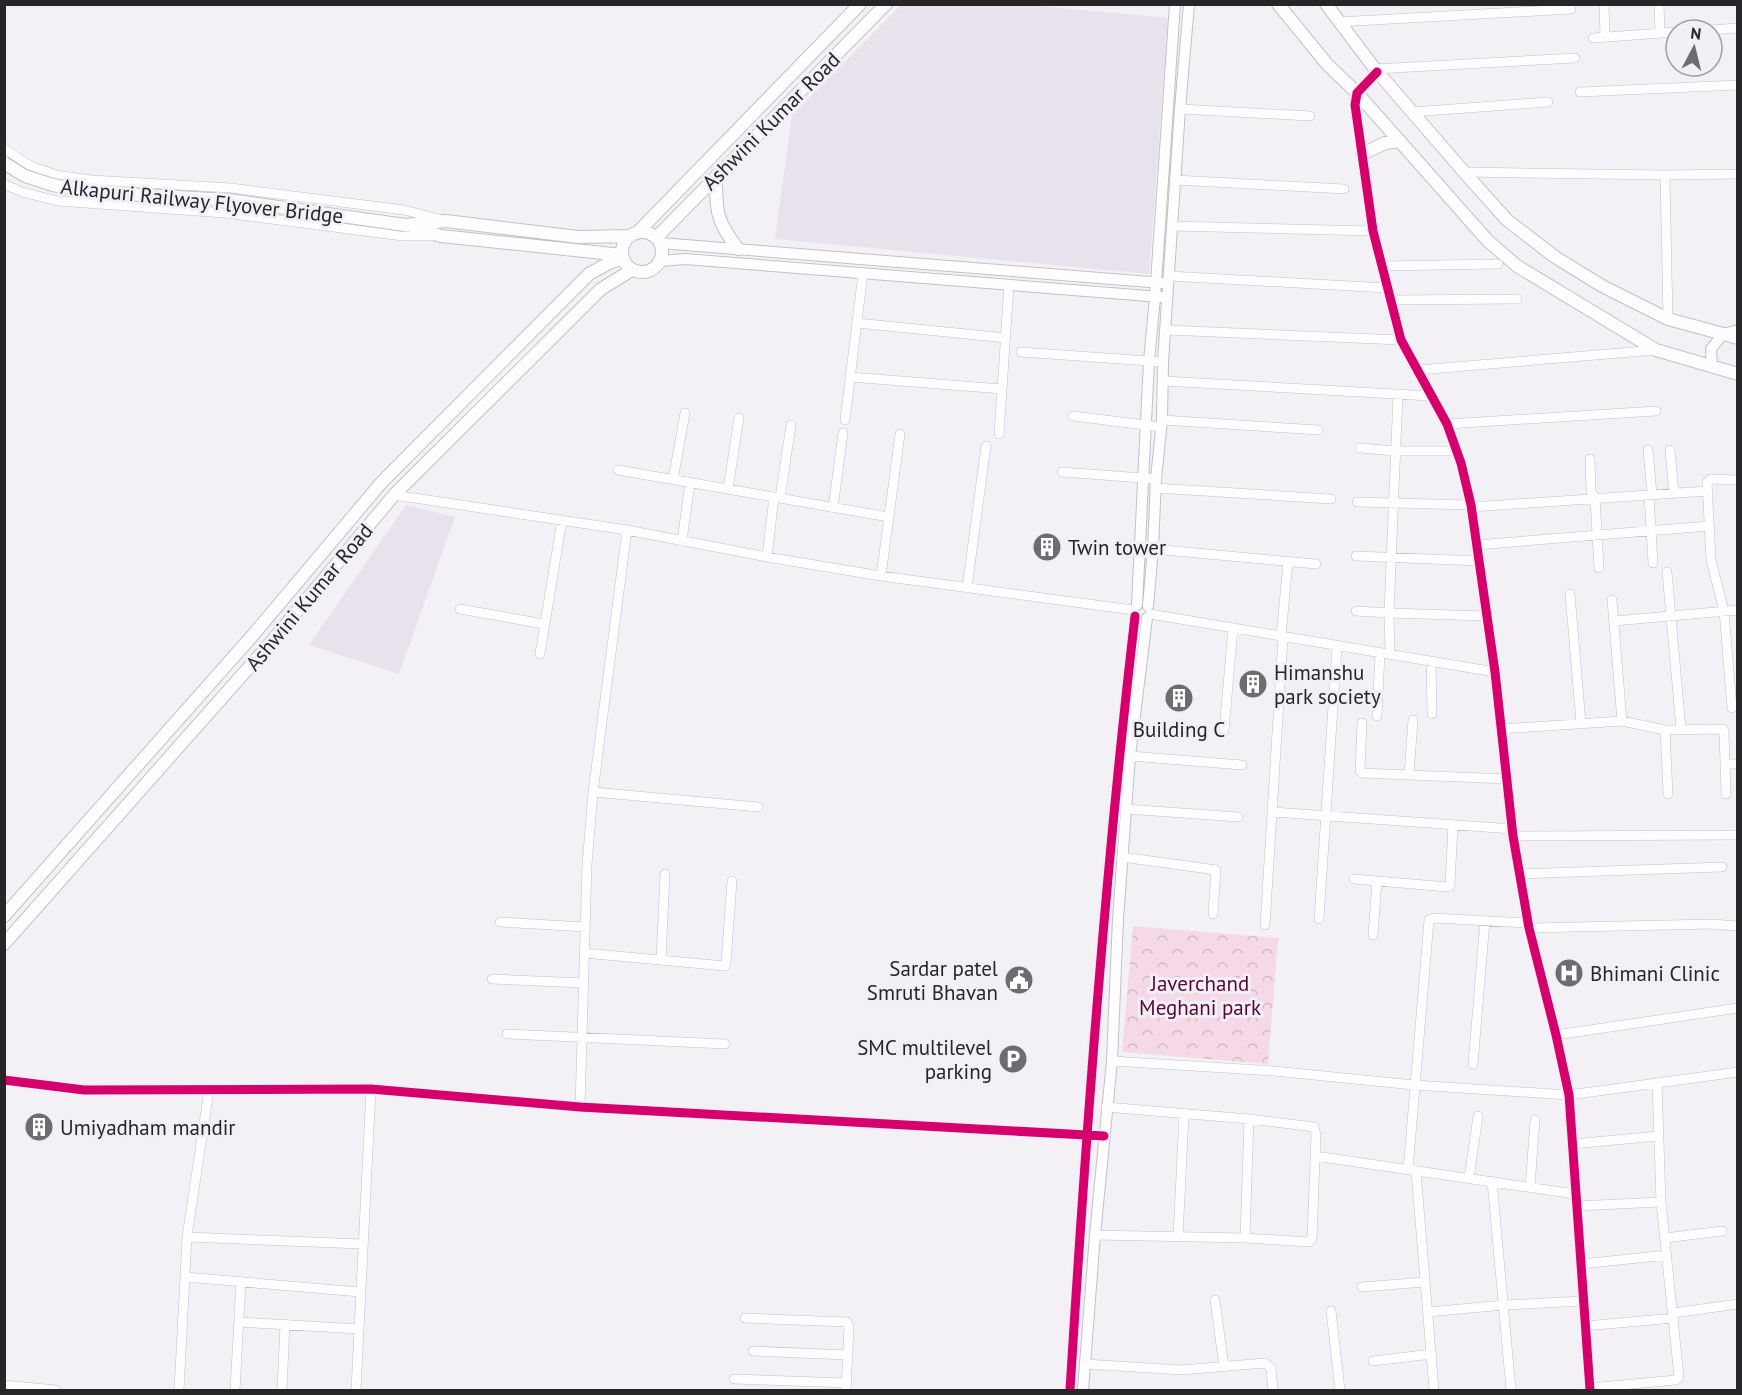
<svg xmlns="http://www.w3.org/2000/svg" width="1742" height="1395" viewBox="0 0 1742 1395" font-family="'PT Sans',sans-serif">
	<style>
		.built { fill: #e7e2ec }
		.park { fill: url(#park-crowns) }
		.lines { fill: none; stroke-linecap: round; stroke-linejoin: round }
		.minor-casing { stroke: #c3c1c5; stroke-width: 10 }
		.tertiary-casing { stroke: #c3c1c5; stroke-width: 12 }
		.secondary-casing { stroke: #c3c1c5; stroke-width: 14 }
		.minor { stroke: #fdfdfe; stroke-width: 9 }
		.tertiary { stroke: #fdfdfe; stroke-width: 10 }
		.secondary { stroke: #fdfdfe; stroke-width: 12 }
		.secondary-bridge-casing { stroke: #c3c1c5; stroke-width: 14; stroke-linecap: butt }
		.secondary-bridge { stroke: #fdfdfe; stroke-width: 12 }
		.cycleway-casing { stroke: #f3eff7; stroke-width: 13 }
		.cycleway { stroke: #d6006c; stroke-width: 9 }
		.labels { text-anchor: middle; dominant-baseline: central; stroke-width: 6; stroke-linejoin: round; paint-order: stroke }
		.street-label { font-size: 21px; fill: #272528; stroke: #f3eff7 }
		.poi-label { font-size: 21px; fill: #272528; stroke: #f3eff7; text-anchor: start }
		.park-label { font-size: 21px; fill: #580535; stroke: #f3eff7 }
	</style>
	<defs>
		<pattern id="park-crowns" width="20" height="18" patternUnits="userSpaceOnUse" patternTransform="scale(1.5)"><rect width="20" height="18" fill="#f6d9e6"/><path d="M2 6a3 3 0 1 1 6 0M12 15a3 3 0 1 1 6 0" fill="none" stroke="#d3bac5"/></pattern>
	</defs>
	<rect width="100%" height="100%" fill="#f3f1f5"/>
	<path class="built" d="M 901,5 L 1028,5 L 1168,18 L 1149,274 L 775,239 L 792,115 Z
		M 406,505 L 455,517 L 399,674 L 309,645 Z"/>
	<path class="park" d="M 1133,926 L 1278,938 L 1268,1064 L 1122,1052 Z"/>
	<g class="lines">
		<g class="minor-casing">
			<path id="minor" d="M 1604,4 L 1605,37
				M 1659,4 L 1660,33
				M 1338,22 L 1571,9
				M 1711,30 L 1738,28
				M 1593,38 L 1676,32
				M 1375,69 L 1575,58
				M 1580,92 L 1738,85
				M 1180,109 L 1310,116
				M 1412,112 L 1548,102
				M 4,148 L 30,166 L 56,175 L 91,180 L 231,188 L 404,210 L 439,219
				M 1464,172 L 1665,175 L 1738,174
				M 1665,175 L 1668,319
				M 1175,180 L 1344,189
				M 4,184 L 22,192 L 58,201 L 225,213 L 403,236 L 432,236
				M 1172,226 L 1373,231
				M 1382,266 L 1498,264
				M 1169,276 L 1387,288
				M 1390,300 L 1517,299
				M 857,323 L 1006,338
				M 1166,330 L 1401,340
				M 1021,352 L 1163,362
				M 1418,370 L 1656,350
				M 850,377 L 1002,389
				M 1163,381 L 1431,396
				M 1073,416 L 1161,427
				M 845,420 L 863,273
				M 1162,420 L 1318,430
				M 1447,424 L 1656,411
				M 999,434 L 1009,285
				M 1360,448 L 1396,451 L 1457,451
				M 1648,450 L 1652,494
				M 1670,450 L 1674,493
				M 1590,459 L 1591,491 L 1595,498 L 1599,568
				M 618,470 L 889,517
				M 1062,472 L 1156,479
				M 673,480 L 685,413
				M 1155,488 L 1331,499
				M 728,489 L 739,418
				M 394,495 L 627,530 L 767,557 L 881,576 L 1133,610
				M 1649,495 L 1653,563
				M 780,498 L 791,425
				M 1357,502 L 1471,505
				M 1471,507 L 1707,491
				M 833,508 L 843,433
				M 682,541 L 690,483
				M 1476,545 L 1709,526
				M 1153,549 L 1316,564
				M 1356,556 L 1479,561
				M 767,557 L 774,497
				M 1667,572 L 1681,729
				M 881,576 L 900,434
				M 967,588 L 986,446
				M 1570,594 L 1581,723
				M 1612,600 L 1622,721
				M 460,609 L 544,624
				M 1356,611 L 1389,613 L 1486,616
				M 1150,614 L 1495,672
				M 1614,621 L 1738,610
				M 1281,636 L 1288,562
				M 540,654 L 562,520
				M 1390,654 L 1389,613 L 1398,394
				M 1431,662 L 1432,714
				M 1732,708 L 1724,611 L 1711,560 L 1707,482 L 1711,479 L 1738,480
				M 1377,716 L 1380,653
				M 1362,723 L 1360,771 L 1362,773 L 1507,779
				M 1501,729 L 1622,721 L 1665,730 L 1723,729 L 1724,732 L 1726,794
				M 1665,730 L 1668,794
				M 1224,731 L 1233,628
				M 1130,756 L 1242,765
				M 1725,764 L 1738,764
				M 1409,775 L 1413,720
				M 593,792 L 758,807
				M 1126,809 L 1238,817
				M 1273,812 L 1513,829
				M 1513,836 L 1738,835
				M 1122,857 L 1216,870 L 1213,914
				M 1520,874 L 1722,867
				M 1354,879 L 1448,887 L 1450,885 L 1453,825
				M 1319,919 L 1337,646
				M 500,922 L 585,927
				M 1265,925 L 1283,637
				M 1529,928 L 1712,924 L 1738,926
				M 1373,935 L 1377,881
				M 584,953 L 725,966 L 726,963 L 732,881
				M 661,960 L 665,874
				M 492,979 L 583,983
				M 507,1034 L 725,1044
				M 1556,1035 L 1738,1008
				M 1112,1061 L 1274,1071 L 1414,1085 L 1569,1095 L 1738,1072
				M 1473,1064 L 1485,921
				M 4,1080 L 84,1090 L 371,1089 L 580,1107 L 1104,1136
				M 580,1107 L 587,865 L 593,792 L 627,530
				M 1573,1144 L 1658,1136
				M 1315,1156 L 1575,1194
				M 1408,1170 L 1429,920 L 1434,918 L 1528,923
				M 1416,1171 L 1434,1390
				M 1469,1178 L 1478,1116
				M 1492,1181 L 1511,1390
				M 1530,1187 L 1535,1120
				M 1576,1206 L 1661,1202
				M 1095,1235 L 1245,1238 L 1309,1242 L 1312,1238 L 1316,1135 L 1314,1127 L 1249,1119 L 1106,1107
				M 187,1237 L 209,1090
				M 1178,1237 L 1184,1114
				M 1245,1238 L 1249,1119
				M 1665,1238 L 1722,1231
				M 1581,1264 L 1667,1255
				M 185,1277 L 360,1292
				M 1362,1287 L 1425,1282
				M 1215,1300 L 1224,1367
				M 1331,1311 L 1340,1390
				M 1428,1312 L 1504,1305 L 1583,1301
				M 1673,1313 L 1738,1304
				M 745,1318 L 847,1322 L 849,1327 L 846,1390
				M 239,1322 L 359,1329
				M 1585,1326 L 1674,1318
				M 753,1351 L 848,1355
				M 1373,1361 L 1432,1354
				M 1085,1364 L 1181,1370 L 1265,1363 L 1271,1368 L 1273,1390
				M 734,1379 L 847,1383
				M 4,1385 L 56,1390
				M 1590,1388 L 1676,1380 L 1679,1377 L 1661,1202 L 1657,1083
				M 179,1390 L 187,1237 L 363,1244
				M 235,1390 L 241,1282
				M 282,1390 L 285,1324
				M 356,1390 L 371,1089"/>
		</g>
		<g class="tertiary-casing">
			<path id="tertiary" d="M 1377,72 L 1357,93 L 1355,105 L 1373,231 L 1401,340 L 1447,424 L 1461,463 L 1471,505 L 1495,672 L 1513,836 L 1529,928 L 1556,1035 L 1569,1095 L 1590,1390
				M 660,243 L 1162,283
				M 657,266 L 661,261 L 685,259 L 1161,297
				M 1712,367 L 1711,349 L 1723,334 L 1738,330
				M 1137,605 L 1149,361 L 1155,297 L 1175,4
				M 1148,606 L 1153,549 L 1156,479 L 1162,420 L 1163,362 L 1180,109 L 1189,4
				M 1070,1390 C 1086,1132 1105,873 1135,616
				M 1083,1390 L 1095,1235 L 1112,1061 L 1118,919 L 1130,756 L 1147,618"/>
		</g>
		<g class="secondary-casing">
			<path id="secondary" d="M 1278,4 L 1327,64 L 1357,93 L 1488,241 L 1517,266 L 1656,350 L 1738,374
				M 1326,4 L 1375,69 L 1464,172 L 1507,220 L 1555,257 L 1602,286 L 1668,319 L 1738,338
				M 1362,154 L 1385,143 L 1400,141
				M 716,176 C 716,211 716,221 738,249
				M 405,225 L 446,221 L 578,237 L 631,236
				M 413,227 L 441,236 L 622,255
				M622 252a20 20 0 1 1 40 0a20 20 0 1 1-40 0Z
				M 637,233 L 860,4
				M 656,238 L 886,4
				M 4,916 L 253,635 L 381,483 L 589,274 L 609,263 L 623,258
				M 4,944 L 267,647 L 394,495 L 601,289 L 632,270"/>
		</g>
		<use href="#minor" class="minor"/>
		<use href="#tertiary" class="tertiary"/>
		<use href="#secondary" class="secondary"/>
		<g class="secondary-bridge-casing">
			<path id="secondary-bridge" d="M 4,163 L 25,176 L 53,185 L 90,192 L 229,200 L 405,225"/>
		</g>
		<use href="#secondary-bridge" class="secondary-bridge"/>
		<g class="cycleway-casing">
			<path id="cycleway" d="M 1377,72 L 1357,93 L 1355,105 L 1373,231 L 1401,340 L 1447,424 L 1461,463 L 1471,505 L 1495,672 L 1513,836 L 1529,928 L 1556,1035 L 1569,1095 L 1590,1390
				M 4,1080 L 84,1090 L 371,1089 L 580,1107 L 1104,1136
				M 1070,1390 C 1086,1132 1105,873 1135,616"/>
		</g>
		<use href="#cycleway" class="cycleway"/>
	</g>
	<defs>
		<g id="building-disc" transform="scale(1.5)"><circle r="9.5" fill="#6e6c70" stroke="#f3eff7"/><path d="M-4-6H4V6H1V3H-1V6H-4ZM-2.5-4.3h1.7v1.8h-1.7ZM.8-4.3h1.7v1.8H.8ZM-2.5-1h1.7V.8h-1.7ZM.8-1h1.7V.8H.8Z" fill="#fff"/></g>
		<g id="hospital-disc" transform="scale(1.5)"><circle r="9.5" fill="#6e6c70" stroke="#f3eff7"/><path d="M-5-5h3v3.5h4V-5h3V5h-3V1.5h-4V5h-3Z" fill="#fff"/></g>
		<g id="civic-disc" transform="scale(1.5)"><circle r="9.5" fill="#6e6c70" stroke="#f3eff7"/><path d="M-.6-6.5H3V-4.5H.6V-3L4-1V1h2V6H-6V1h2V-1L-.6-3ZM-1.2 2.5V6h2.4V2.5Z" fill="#fff"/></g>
		<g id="parking-disc" transform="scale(1.5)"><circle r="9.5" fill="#6e6c70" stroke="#f3eff7"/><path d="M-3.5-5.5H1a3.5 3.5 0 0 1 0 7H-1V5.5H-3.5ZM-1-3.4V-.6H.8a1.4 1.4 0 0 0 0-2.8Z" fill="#fff"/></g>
	</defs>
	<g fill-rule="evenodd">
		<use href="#building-disc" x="1047" y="547"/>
		<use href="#building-disc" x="1253" y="684"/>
		<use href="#building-disc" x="1179" y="698"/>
		<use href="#hospital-disc" x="1569" y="973"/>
		<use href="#civic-disc" x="1019" y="980"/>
		<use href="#parking-disc" x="1013" y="1059"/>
		<use href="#building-disc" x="39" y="1127"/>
	</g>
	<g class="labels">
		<g class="street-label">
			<text transform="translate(771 121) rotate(-45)">Ashwini Kumar Road</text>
			<text transform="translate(202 201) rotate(6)">Alkapuri Railway Flyover Bridge</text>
			<text transform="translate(309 597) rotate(-50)">Ashwini Kumar Road</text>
		</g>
		<g class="poi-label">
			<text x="1068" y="547">Twin tower</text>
			<text x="1274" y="672">Himanshu<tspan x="1274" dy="24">park society</tspan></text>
			<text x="1179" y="729" text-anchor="middle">Building C</text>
			<text x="998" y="968" text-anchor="end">Sardar patel<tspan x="998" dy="24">Smruti Bhavan</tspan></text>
			<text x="1590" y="973">Bhimani Clinic</text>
			<text x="992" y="1047" text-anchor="end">SMC multilevel<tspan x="992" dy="24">parking</tspan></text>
			<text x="60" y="1127">Umiyadham mandir</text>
		</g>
		<g class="park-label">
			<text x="1200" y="983">Javerchand<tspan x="1200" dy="24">Meghani park</tspan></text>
		</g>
	</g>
	<rect width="1742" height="1395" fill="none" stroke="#272528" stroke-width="12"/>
	<g transform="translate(1694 48) rotate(7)"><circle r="28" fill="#f3eff7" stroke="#a19ea4" stroke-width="1.5"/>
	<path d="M0-4.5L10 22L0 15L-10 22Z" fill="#6e6c70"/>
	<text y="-9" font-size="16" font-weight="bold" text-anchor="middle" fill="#272528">N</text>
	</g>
</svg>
